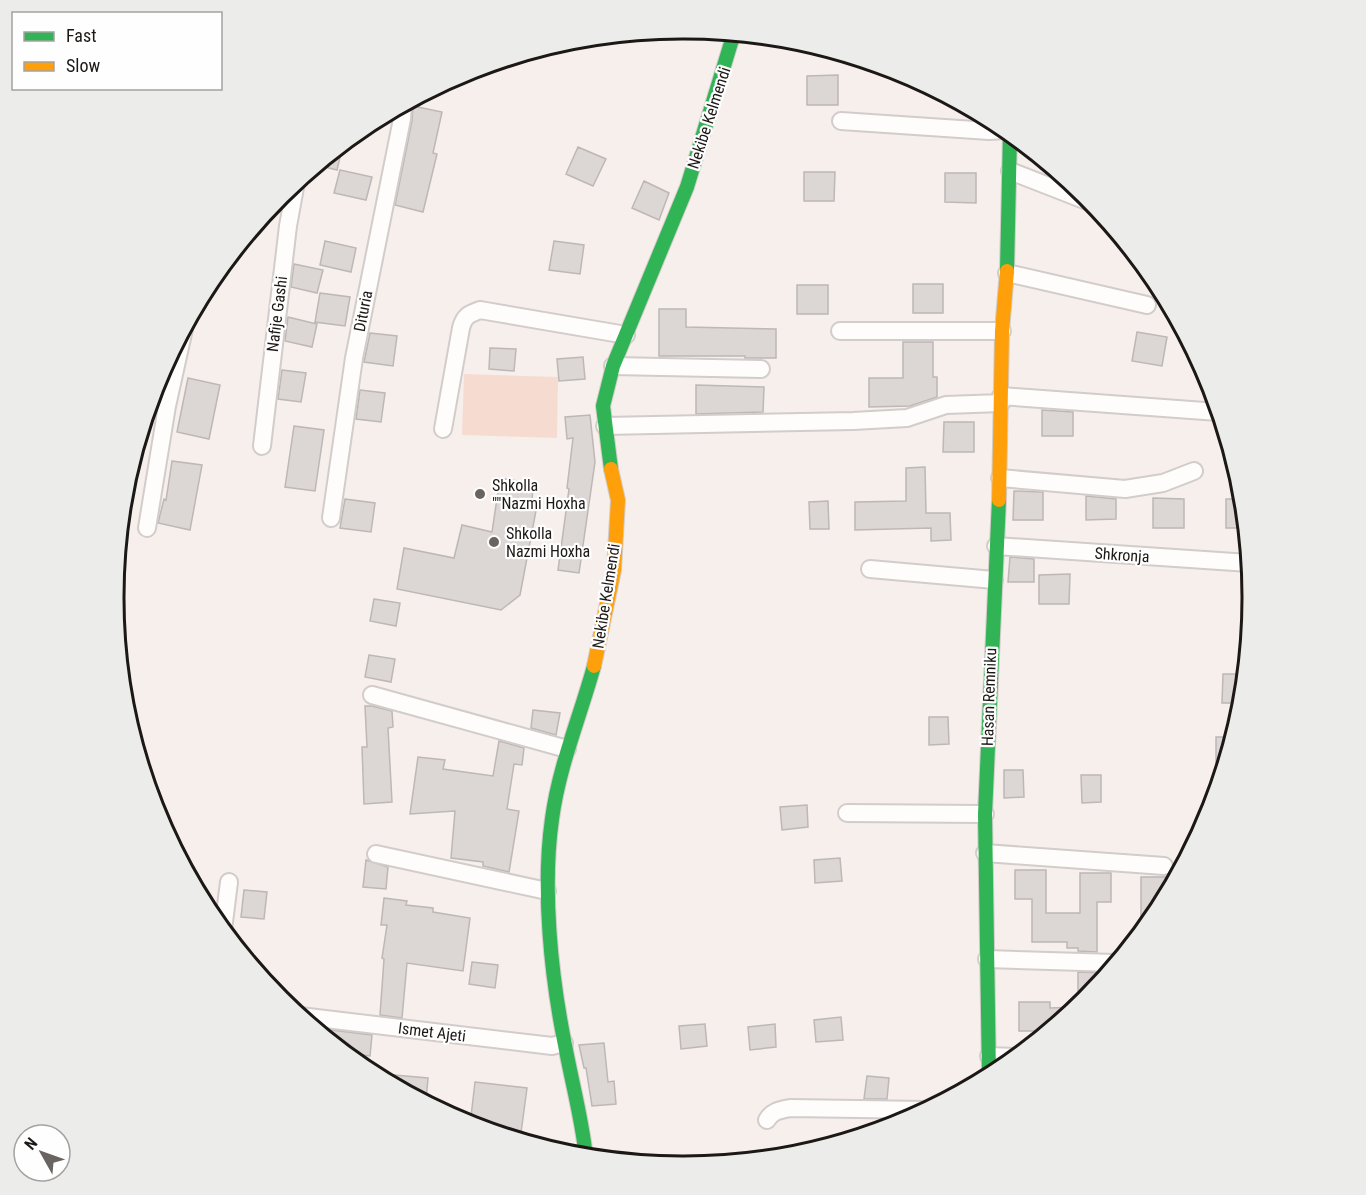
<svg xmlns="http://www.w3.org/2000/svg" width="1366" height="1195" viewBox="0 0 1366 1195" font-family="'Roboto Condensed',sans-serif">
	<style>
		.green { fill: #f6dbd0 }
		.building { fill: #dcd6d4; stroke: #bdb7b6; stroke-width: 1.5 }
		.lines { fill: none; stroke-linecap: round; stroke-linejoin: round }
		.street-casing { stroke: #d2ccca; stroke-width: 20 }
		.fast-casing { stroke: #d2ccca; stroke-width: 16 }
		.slow-casing { stroke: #d2ccca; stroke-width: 16 }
		.street { stroke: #fefdfc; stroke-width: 16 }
		.fast { stroke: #30b455; stroke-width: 14 }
		.slow { stroke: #ff9f0a; stroke-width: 14 }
		.poi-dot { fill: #696361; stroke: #fefefe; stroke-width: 2 }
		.labels { text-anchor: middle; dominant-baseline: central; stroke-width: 4.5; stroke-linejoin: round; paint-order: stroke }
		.street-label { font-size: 16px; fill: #1c1816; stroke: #fefefe }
		.poi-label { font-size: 16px; fill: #1c1816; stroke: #fefefe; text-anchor: start }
		.rim { fill: none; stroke: #1c1816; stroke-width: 3 }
	</style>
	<rect width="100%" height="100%" fill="#f7efec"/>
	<path class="green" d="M 464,374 L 558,377 L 557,438 L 462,435 Z"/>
	<path class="building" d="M 838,75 L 838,105 L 807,105 L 807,76 Z
		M 413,106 L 442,112 L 433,153 L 437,154 L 423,212 L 395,205 L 412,121 Z
		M 343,144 L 337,170 L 317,165 L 328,157 Z
		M 578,147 L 606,159 L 593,186 L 566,174 Z
		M 340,170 L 372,177 L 366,200 L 334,193 Z
		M 804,172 L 835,172 L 834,201 L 804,201 Z
		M 945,173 L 976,173 L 976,203 L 945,202 Z
		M 644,181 L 669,193 L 659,220 L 632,208 Z
		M 325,241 L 356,248 L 351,272 L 320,265 Z
		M 554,241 L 584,245 L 580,274 L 549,270 Z
		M 294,264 L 323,270 L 317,293 L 291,287 Z
		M 913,284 L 943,284 L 943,313 L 913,313 Z
		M 797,285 L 828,285 L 828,314 L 797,314 Z
		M 320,293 L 350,297 L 345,326 L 315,322 Z
		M 659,309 L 686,309 L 686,327 L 776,329 L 776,358 L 745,358 L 745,356 L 659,356 Z
		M 288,317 L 317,324 L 312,347 L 285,341 Z
		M 1137,332 L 1167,337 L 1162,366 L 1132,361 Z
		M 370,333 L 397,336 L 393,366 L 364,362 Z
		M 903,342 L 933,342 L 933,377 L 937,377 L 937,397 L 910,406 L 869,407 L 869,378 L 903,378 Z
		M 490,348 L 516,349 L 514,371 L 489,369 Z
		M 583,357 L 585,379 L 559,381 L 557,359 Z
		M 282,370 L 306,373 L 301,402 L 278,399 Z
		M 188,378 L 220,385 L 209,439 L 177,432 Z
		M 696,385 L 764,387 L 763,412 L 696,414 Z
		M 360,390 L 385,393 L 381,422 L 356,419 Z
		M 1042,410 L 1073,412 L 1073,436 L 1042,436 Z
		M 590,415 L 595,462 L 579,573 L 558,570 L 569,489 L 567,488 L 573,438 L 567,439 L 565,417 Z
		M 944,422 L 974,422 L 974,452 L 943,452 Z
		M 294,426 L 324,430 L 315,491 L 285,487 Z
		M 172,461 L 202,465 L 190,530 L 158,523 L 164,499 L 166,500 Z
		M 925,467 L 926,513 L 950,513 L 951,540 L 931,541 L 931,528 L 855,530 L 855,502 L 906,501 L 906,468 Z
		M 500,478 L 518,481 L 517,488 L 533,490 L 532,499 L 538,500 L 520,595 L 501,610 L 397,589 L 404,548 L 454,558 L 462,525 L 492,532 Z
		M 1014,491 L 1043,492 L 1043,520 L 1013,520 Z
		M 1086,496 L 1116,499 L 1116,519 L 1086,520 Z
		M 1153,498 L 1184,499 L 1184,528 L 1153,528 Z
		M 345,499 L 375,503 L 371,532 L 340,528 Z
		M 1226,499 L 1242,499 L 1245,528 L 1226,528 Z
		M 828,501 L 829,529 L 810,529 L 809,502 Z
		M 1010,557 L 1034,559 L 1034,582 L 1008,582 Z
		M 1070,574 L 1069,604 L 1039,604 L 1039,575 Z
		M 374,599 L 400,603 L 396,626 L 370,621 Z
		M 369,655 L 395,659 L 391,682 L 365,677 Z
		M 1223,674 L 1244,674 L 1242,703 L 1222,703 Z
		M 365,706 L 372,706 L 392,711 L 393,727 L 388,728 L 392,802 L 364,804 L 362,747 L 367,747 Z
		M 533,710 L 560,713 L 556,735 L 531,728 Z
		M 929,717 L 948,717 L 949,744 L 929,745 Z
		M 1216,737 L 1233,737 L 1219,780 L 1216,780 Z
		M 499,741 L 524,748 L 522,765 L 514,764 L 507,809 L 519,811 L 509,872 L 483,866 L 483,862 L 451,858 L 455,811 L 410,814 L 418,757 L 445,760 L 443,769 L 493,776 Z
		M 1004,770 L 1023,770 L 1024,797 L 1004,798 Z
		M 1081,775 L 1101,775 L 1101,802 L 1082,803 Z
		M 807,805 L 808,827 L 782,830 L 780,807 Z
		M 840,858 L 842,881 L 815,883 L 814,860 Z
		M 366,860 L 388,867 L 386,889 L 363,887 Z
		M 1015,870 L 1046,870 L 1046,913 L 1080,913 L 1080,873 L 1111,873 L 1111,902 L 1097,902 L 1097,952 L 1078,951 L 1078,948 L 1067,948 L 1067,942 L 1032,942 L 1032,899 L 1015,899 Z
		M 1141,877 L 1171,877 L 1172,885 L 1156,914 L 1141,932 Z
		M 244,890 L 267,892 L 264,919 L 241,917 Z
		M 384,898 L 407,901 L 406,905 L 433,908 L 433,912 L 470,918 L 463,971 L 407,963 L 402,1018 L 380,1015 L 384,959 L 382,958 L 387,925 L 381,925 Z
		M 472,962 L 498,965 L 495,988 L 469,984 Z
		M 1078,972 L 1107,973 L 1078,1006 Z
		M 1019,1002 L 1050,1002 L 1050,1008 L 1076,1007 L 1047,1031 L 1019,1031 Z
		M 841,1017 L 843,1040 L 816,1042 L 814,1020 Z
		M 705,1024 L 707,1046 L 681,1049 L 679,1026 Z
		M 775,1024 L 776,1047 L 750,1050 L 748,1027 Z
		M 315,1028 L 372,1035 L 370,1056 L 346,1053 Z
		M 604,1043 L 608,1082 L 614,1081 L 616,1104 L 592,1106 L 586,1068 L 584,1068 L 579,1045 Z
		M 371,1073 L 428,1078 L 426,1102 L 421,1099 Z
		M 867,1076 L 889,1078 L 887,1099 L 864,1099 Z
		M 475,1082 L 527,1088 L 520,1140 L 470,1125 Z"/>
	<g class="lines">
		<g class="street-casing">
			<path id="street" d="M 841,121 L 989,131 L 1006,130
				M 1010,171 L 1092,203
				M 1007,273 L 1147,305
				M 840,331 L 1002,331
				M 613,366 L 761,369
				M 1001,396 L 1218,412
				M 605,426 L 853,421 L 907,418 L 946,405 L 1001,403
				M 443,429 L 461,328 C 464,316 469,314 480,310 L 626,335
				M 262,446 L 288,226 L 296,182
				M 1000,478 L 1125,489 L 1163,483 L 1194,471
				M 331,518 L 354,358 L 402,119 L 403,105
				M 147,528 L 167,406 L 184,329
				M 996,546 L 1249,563
				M 870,569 L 994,580
				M 372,695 L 567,749
				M 847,813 L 985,814
				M 985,853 L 1164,866
				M 376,854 L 547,891
				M 223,930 L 229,882
				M 987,959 L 1115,963
				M 300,1016 L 552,1046 L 564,1043
				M 989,1056 L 1015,1057
				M 767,1120 C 772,1111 780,1110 790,1108 L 926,1110"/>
		</g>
		<g class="fast-casing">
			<path id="fast" d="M 1007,271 L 1010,133
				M 611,469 L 603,406 L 613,366 L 687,187 L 734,33
				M 989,1076 L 985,814 L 999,500
				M 586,1157 C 582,1119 572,1083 565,1045 C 551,976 542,889 552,819 C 559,766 580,717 594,666"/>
		</g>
		<g class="slow-casing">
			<path id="slow" d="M 999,500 L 1002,331 L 1007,271
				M 594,666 L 614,570 L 618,500 L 611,469"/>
		</g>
		<use href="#street" class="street"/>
		<use href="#fast" class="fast"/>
		<use href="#slow" class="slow"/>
	</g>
	<g class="poi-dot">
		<circle cx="480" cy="494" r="6"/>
		<circle cx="494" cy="542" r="6"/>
	</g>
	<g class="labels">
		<g class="street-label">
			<text transform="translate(709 118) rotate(-72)">Nekibe Kelmendi</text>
			<text transform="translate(363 311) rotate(-79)">Dituria</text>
			<text transform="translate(277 314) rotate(-83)">Nafije Gashi</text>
			<text transform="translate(1122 555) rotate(4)">Shkronja</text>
			<text transform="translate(606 596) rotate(-81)">Nekibe Kelmendi</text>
			<text transform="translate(989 697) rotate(-88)">Hasan Remniku</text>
			<text transform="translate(432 1032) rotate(7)">Ismet Ajeti</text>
		</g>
		<g class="poi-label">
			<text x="492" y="485">Shkolla<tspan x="492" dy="18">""Nazmi Hoxha</tspan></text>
			<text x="506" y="533">Shkolla<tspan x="506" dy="18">Nazmi Hoxha</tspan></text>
		</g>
	</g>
	<path d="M0 0H1366V1195H0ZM682 39H684A558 558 0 0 1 1242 597V598A558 558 0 0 1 684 1156H682A558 558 0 0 1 124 598V597A558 558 0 0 1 682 39Z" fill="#ececeb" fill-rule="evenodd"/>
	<path class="rim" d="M682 39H684A558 558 0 0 1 1242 597V598A558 558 0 0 1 684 1156H682A558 558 0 0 1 124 598V597A558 558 0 0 1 682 39Z"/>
	<rect x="12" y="12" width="210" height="78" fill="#fefefe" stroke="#a4a2a1" stroke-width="1.5"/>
	<rect x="24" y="32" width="30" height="9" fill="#30b455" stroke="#a4a2a1" stroke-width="1.5"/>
	<text x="66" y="42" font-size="18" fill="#1c1816">Fast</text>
	<rect x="24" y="62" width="30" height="9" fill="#ff9f0a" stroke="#a4a2a1" stroke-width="1.5"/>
	<text x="66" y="72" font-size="18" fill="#1c1816">Slow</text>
	<g transform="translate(42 1153) rotate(310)"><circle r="28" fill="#fefefe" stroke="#a4a2a1" stroke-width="1.5"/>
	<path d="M0-4.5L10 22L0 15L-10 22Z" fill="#696361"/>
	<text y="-9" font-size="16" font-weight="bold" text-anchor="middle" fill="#1c1816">N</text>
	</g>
</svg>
